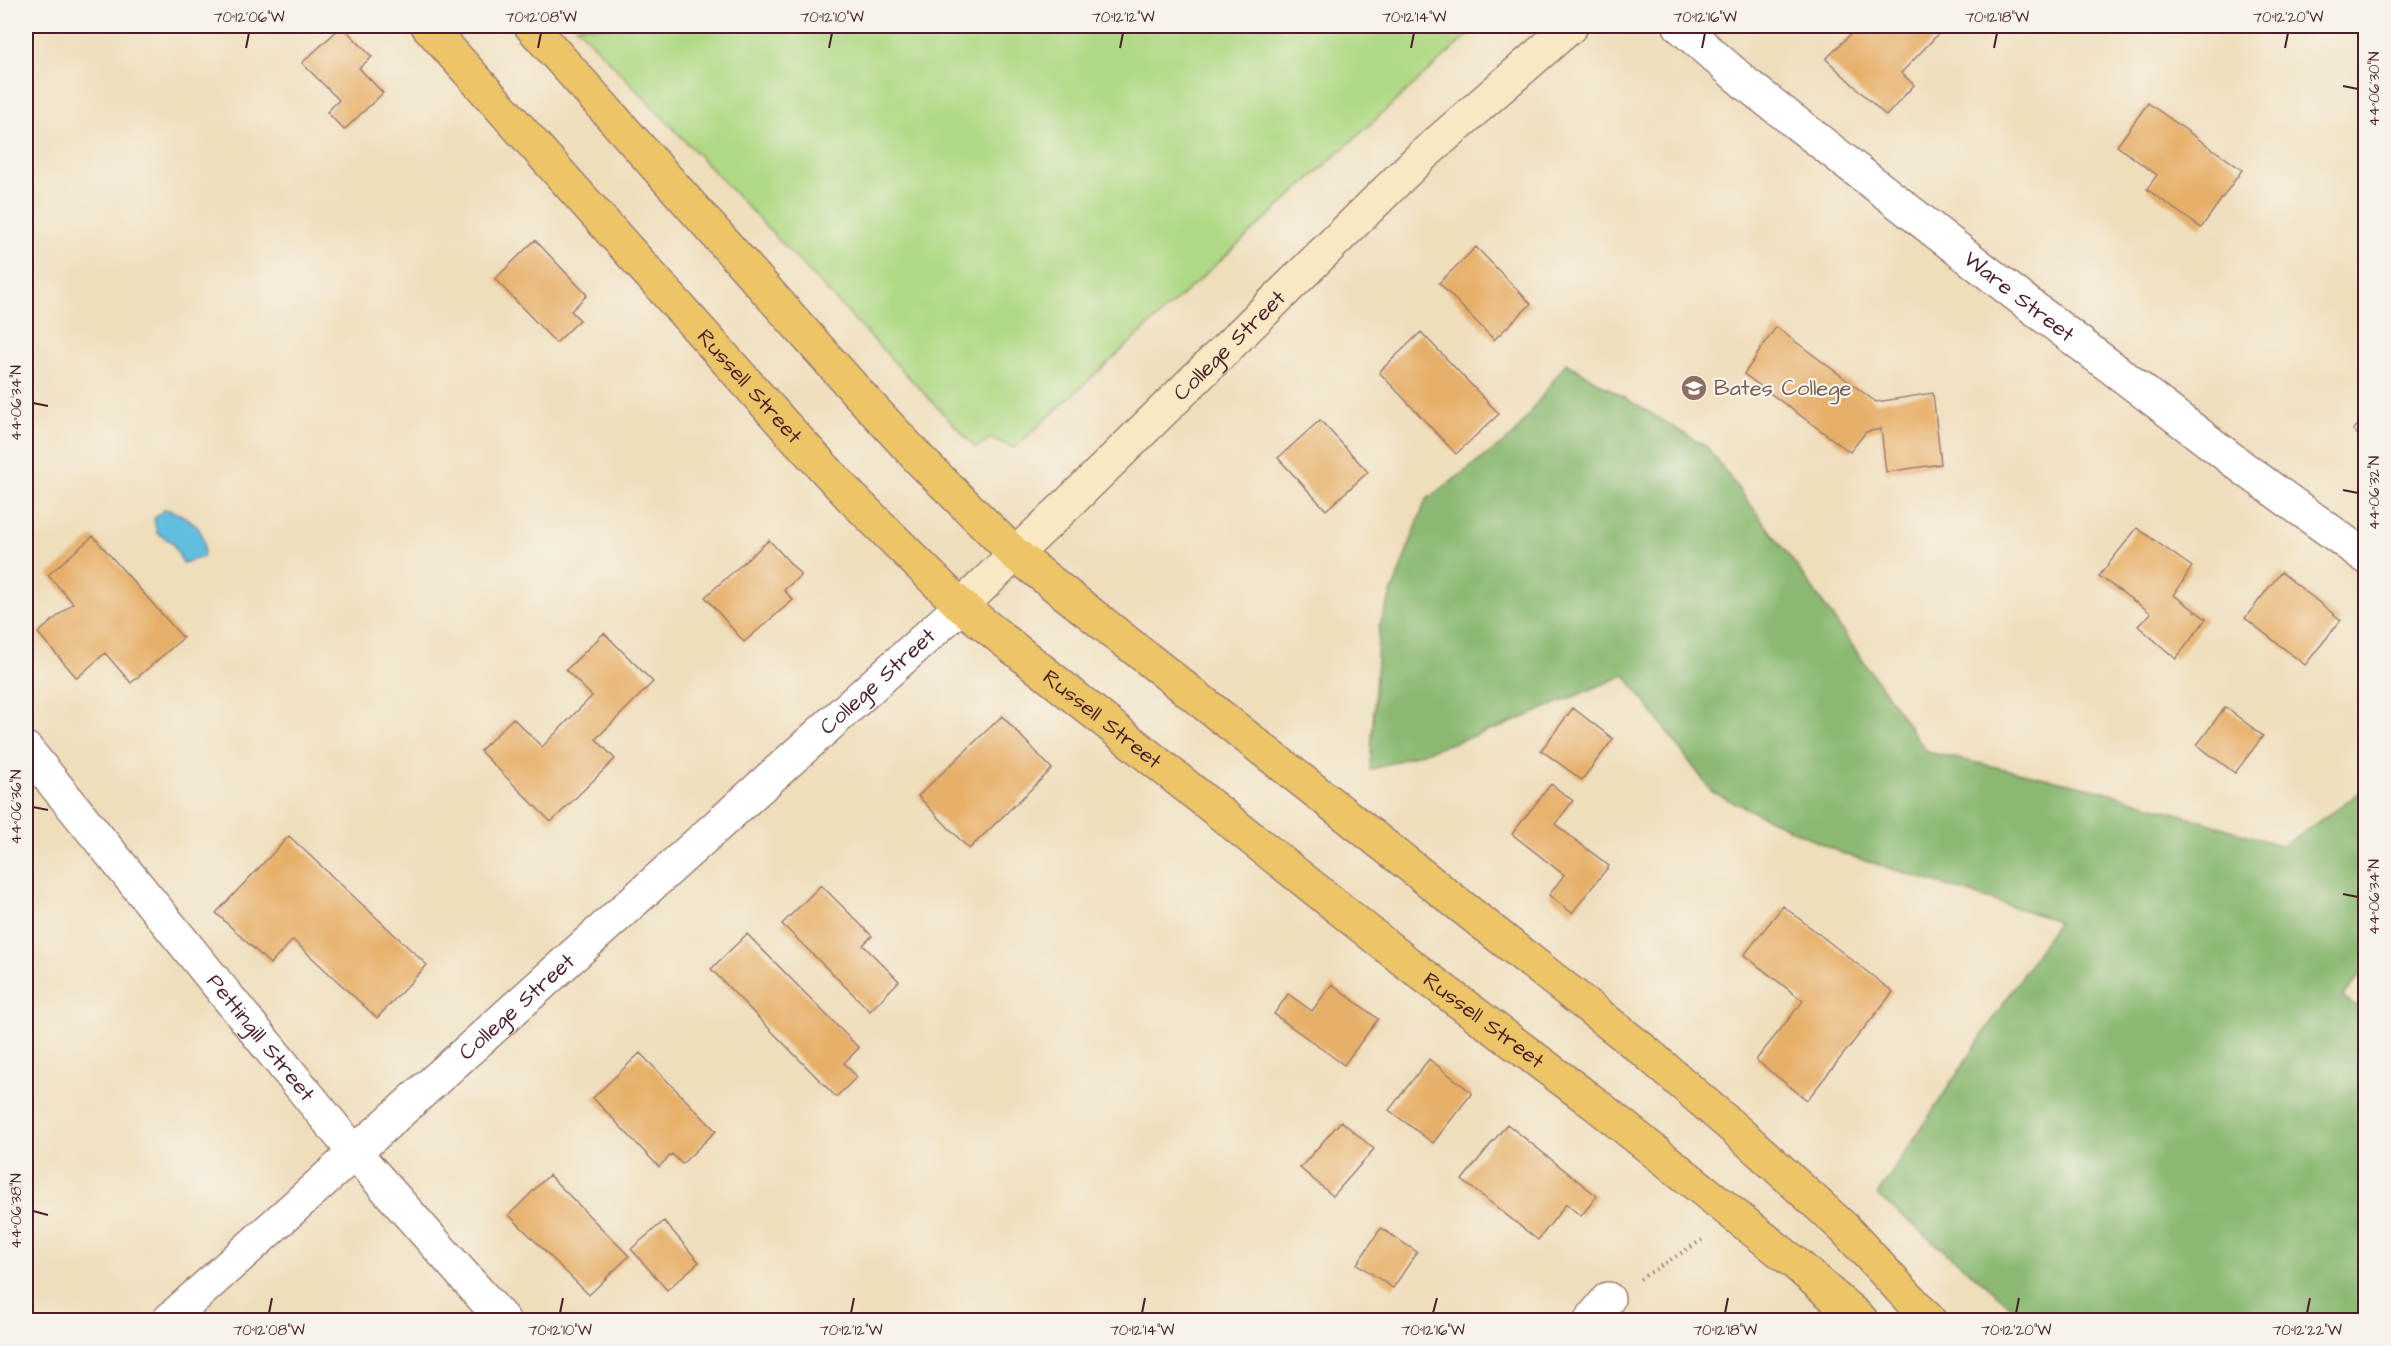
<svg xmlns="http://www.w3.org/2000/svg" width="2391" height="1346" viewBox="0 0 2391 1346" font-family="'Architects Daughter',sans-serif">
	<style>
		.green { fill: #afd984; stroke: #7c7c58; stroke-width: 1.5 }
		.forest { fill: #8bb972; stroke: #6a6c4e; stroke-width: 1.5 }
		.water { fill: #61bedf; stroke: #566e85; stroke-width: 1.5 }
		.building { fill: #e7b06a }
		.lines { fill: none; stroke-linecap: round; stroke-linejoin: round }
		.minor-casing { stroke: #9c7e74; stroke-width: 36 }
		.tertiary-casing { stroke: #9c7e74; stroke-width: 36 }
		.secondary-casing { stroke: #9c7e74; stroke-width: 36 }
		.primary-casing { stroke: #9c7e74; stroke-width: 36 }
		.path { stroke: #9c7e74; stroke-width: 4; stroke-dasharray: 1.5 4.5; stroke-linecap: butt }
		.minor { stroke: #fff; stroke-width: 33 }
		.tertiary { stroke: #fff; stroke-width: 33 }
		.secondary { stroke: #f8e8c3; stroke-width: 33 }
		.primary { stroke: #edc569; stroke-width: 33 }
		.ticks { fill: none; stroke: #4a1f2b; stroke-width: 2 }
		.labels { text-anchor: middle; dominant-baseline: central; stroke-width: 4.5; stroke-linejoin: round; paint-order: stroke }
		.street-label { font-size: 22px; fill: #4a1f2b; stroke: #f7f3e8 }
		.education-label { font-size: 22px; fill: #785e54; stroke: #f7f3e8; text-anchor: start }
		.neatline { fill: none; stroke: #4a1f2b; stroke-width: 2 }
		.ticks-label { font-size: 15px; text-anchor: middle; fill: #4a1f2b }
	</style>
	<rect width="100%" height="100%" fill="#f7f3e8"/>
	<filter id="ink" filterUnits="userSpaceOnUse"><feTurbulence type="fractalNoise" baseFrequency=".0167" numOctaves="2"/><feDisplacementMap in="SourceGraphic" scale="12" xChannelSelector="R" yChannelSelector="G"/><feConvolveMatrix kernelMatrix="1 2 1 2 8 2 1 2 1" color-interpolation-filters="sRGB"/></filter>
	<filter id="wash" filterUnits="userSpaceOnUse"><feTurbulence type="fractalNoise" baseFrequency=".008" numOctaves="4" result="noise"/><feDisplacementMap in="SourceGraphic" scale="24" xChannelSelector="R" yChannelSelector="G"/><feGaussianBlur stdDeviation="1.35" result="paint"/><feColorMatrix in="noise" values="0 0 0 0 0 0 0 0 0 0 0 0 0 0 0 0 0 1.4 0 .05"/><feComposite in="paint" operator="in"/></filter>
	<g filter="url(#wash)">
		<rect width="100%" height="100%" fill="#efdebc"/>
		<path class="green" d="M 576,26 L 1478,26 L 1014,448 L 991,438 L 976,448 Z"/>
		<path class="forest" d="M 1566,363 L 1707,447 L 1798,568 L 1927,752 L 2101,790 L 2283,846 L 2365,789 L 2365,969 L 2343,997 L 2365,1012 L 2365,1320 L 2028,1320 L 1877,1195 L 2058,921 L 1841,853 L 1712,792 L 1625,675 L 1501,727 L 1370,770 L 1379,627 L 1426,500 L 1514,435 Z"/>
		<path class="water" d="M 165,509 C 189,516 209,528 203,557 L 183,563 L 172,542 L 157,533 L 154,519 Z"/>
		<g id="blocks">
			<path class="building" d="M 342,26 L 372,57 L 359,68 L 383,93 L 344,130 L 327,112 L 339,100 L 302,63 Z
				M 1859,26 L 1946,26 L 1901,73 L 1914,85 L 1886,116 L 1826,59 Z
				M 2148,103 L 2242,170 L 2201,228 L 2147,189 L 2157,175 L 2117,146 Z
				M 535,240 L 587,295 L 571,311 L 580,320 L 556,343 L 495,279 Z
				M 1476,247 L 1531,304 L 1494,340 L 1439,283 Z
				M 1776,327 L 1876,402 L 1933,393 L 1941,464 L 1886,472 L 1881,429 L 1866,432 L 1850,452 L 1744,374 Z
				M 1421,332 L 1499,414 L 1456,454 L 1379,372 Z
				M 2366,417 L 2366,442 L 2353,430 Z
				M 1320,420 L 1368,472 L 1326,510 L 1278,458 Z
				M 2137,528 L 2192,567 L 2174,595 L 2206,619 L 2176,659 L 2138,626 L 2151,613 L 2099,576 Z
				M 93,536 L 183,638 L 131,683 L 105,653 L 77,678 L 38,633 L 73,603 L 48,575 Z
				M 769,540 L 801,575 L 784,590 L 793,600 L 744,642 L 705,597 Z
				M 2281,572 L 2341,620 L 2305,665 L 2245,618 Z
				M 604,633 L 653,682 L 596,739 L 615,759 L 551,822 L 480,751 L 513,718 L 542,747 L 592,696 L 566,670 Z
				M 2225,707 L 2263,736 L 2235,773 L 2197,745 Z
				M 1573,708 L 1613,739 L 1582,780 L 1541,750 Z
				M 1002,716 L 1052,769 L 969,849 L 918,796 Z
				M 1551,784 L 1573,801 L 1555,824 L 1609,866 L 1572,913 L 1549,895 L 1564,875 L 1512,834 Z
				M 289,836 L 427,965 L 377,1018 L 293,940 L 270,964 L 216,913 Z
				M 821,885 L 872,936 L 863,945 L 899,981 L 870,1011 L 782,924 Z
				M 1783,906 L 1893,992 L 1807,1100 L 1756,1060 L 1803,1001 L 1744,955 Z
				M 747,934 L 859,1048 L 844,1063 L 857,1077 L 836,1097 L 711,969 Z
				M 1332,984 L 1378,1019 L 1344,1065 L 1274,1014 L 1288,994 L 1312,1011 Z
				M 640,1053 L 716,1131 L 682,1164 L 672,1154 L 659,1167 L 593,1098 Z
				M 1429,1059 L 1472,1093 L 1433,1143 L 1389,1110 Z
				M 1341,1121 L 1374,1149 L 1333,1196 L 1300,1168 Z
				M 1507,1124 L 1597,1196 L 1581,1216 L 1566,1204 L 1538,1240 L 1462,1180 Z
				M 549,1175 L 629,1256 L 589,1295 L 509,1215 Z
				M 664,1221 L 699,1262 L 667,1290 L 631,1249 Z
				M 1381,1228 L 1417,1252 L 1393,1288 L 1357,1264 Z"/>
		</g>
	</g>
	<g filter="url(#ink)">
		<use href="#blocks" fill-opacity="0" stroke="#9c7e74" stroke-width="1.5"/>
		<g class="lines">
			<g class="minor-casing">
				<g id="minor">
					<path id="s1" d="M 1680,26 L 1745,83 L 2014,293 L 2246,470 L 2366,557"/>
					<path id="s2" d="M 26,749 L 354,1152 L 503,1320"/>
					<path d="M 1591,1320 L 1608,1299"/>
				</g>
			</g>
			<g class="tertiary-casing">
				<g id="tertiary">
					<path id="s3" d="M 169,1320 L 961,606"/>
				</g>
			</g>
			<g class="secondary-casing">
				<g id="secondary">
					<path id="s4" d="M 961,606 L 1074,498 L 1422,156 L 1571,26"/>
				</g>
			</g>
			<g class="primary-casing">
				<g id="primary">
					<path id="s5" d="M 428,26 L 787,428 L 851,497 L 961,606 L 1410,965 L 1594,1103 L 1796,1264 L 1861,1320"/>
					<path d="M 531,26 L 858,393 L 920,460 L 1015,554 L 1647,1053 L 1745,1138 L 1844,1228 L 1929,1320"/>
				</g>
			</g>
			<path class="path" d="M 1640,1279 L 1702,1240"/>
			<use href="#minor" class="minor"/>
			<use href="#tertiary" class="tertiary"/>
			<use href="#secondary" class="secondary"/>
			<use href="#primary" class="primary"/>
		</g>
	</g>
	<path class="ticks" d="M 246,48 L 249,33M 538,48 L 541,33M 829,48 L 832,33M 1120,48 L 1123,33M 1411,48 L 1414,33M 1702,48 L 1705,33M 1994,48 L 1997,33M 2285,48 L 2288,33M 2343,86 L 2358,89M 33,403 L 48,406M 2343,490 L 2358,493M 33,807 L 48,810M 2343,894 L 2358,897M 33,1211 L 48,1215M 269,1313 L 272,1298M 560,1313 L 563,1298M 851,1313 L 854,1298M 1142,1313 L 1145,1298M 1433,1313 L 1437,1298M 1725,1313 L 1728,1298M 2016,1313 L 2019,1298M 2307,1313 L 2310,1298"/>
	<defs>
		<g id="university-disc" transform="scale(1.35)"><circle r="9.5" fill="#8d6e63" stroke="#f7f3e8"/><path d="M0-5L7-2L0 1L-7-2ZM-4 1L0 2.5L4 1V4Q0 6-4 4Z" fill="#fff"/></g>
	</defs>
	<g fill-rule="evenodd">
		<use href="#university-disc" x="1694" y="388"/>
	</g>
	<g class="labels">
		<g class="street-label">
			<text stroke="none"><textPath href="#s1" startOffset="434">Ware Street</textPath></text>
			<text stroke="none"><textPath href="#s4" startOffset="374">College Street</textPath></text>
			<text stroke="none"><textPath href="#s5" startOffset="483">Russell Street</textPath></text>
			<text stroke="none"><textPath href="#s3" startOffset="954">College Street</textPath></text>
			<text stroke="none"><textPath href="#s5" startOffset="969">Russell Street</textPath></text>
			<text stroke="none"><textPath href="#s3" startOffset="468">College Street</textPath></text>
			<text stroke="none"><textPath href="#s5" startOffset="1455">Russell Street</textPath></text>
			<text stroke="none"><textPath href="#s2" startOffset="372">Pettingill Street</textPath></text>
		</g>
		<g class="education-label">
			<text x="1714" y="388">Bates College</text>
		</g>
	</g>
	<rect width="2391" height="1346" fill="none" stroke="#f7f3e8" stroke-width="66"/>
	<rect x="33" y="33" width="2325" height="1280" class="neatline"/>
	<g class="ticks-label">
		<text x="249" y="22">70°12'06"W</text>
		<text x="541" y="22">70°12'08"W</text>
		<text x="832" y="22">70°12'10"W</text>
		<text x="1123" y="22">70°12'12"W</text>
		<text x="1414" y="22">70°12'14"W</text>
		<text x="1705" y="22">70°12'16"W</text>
		<text x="1997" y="22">70°12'18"W</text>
		<text x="2288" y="22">70°12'20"W</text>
		<text transform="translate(2374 89) rotate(-90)" y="5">44°06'30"N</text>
		<text transform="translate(16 403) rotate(-90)" y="5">44°06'34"N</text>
		<text transform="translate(2374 493) rotate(-90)" y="5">44°06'32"N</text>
		<text transform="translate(16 807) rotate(-90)" y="5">44°06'36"N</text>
		<text transform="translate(2374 897) rotate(-90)" y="5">44°06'34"N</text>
		<text transform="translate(16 1211) rotate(-90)" y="5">44°06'38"N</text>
		<text x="269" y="1335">70°12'08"W</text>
		<text x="560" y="1335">70°12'10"W</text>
		<text x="851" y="1335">70°12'12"W</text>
		<text x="1142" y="1335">70°12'14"W</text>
		<text x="1433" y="1335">70°12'16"W</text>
		<text x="1725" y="1335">70°12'18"W</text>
		<text x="2016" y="1335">70°12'20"W</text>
		<text x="2307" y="1335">70°12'22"W</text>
	</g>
</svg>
